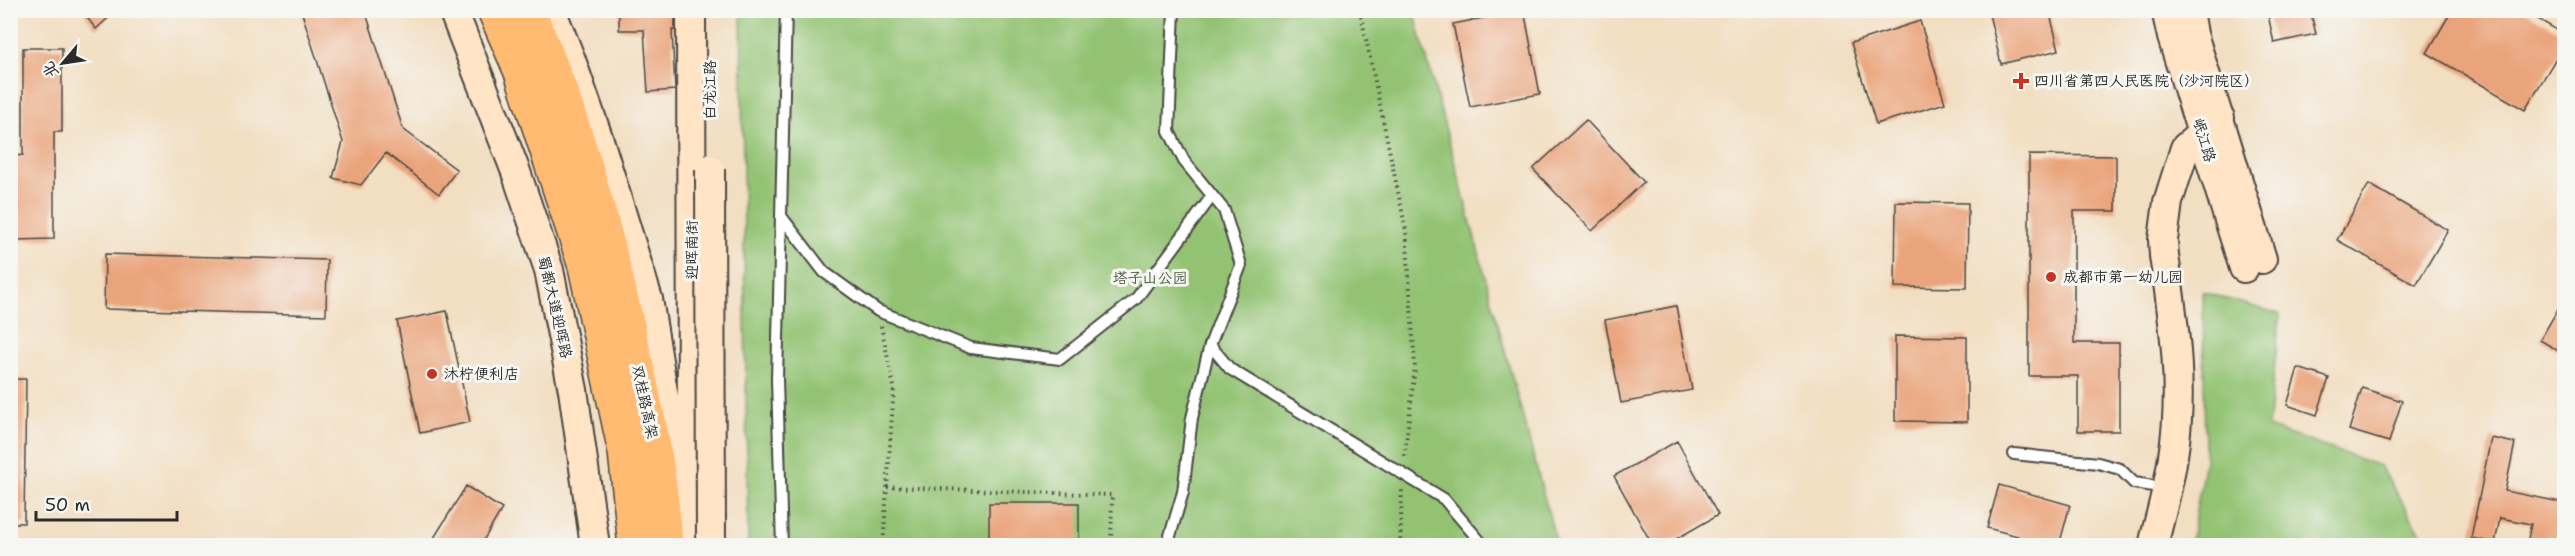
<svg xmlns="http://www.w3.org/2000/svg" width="2575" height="556" viewBox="0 0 2575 556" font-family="'Shantell Sans','LXGW WenKai TC',sans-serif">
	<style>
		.green { fill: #92c272; stroke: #5e764e; stroke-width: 1.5 }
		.building { fill: #eaa47c }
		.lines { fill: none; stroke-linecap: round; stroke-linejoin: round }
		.lane-casing { stroke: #494642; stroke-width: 14 }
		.secondary-casing { stroke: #494642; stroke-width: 32 }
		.highway-casing { stroke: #494642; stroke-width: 36 }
		.path { stroke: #494642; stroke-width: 4; stroke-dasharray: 1.5 4.5; stroke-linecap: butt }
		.lane { stroke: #fff; stroke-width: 10 }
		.secondary { stroke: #ffe4c6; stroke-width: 28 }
		.highway { stroke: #febb71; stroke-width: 33 }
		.secondary-bridge-casing { stroke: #494642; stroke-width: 32; stroke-linecap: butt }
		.secondary-bridge { stroke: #ffe4c6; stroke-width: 28 }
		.poi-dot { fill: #c8321e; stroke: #f6f6f2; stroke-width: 2 }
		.labels { text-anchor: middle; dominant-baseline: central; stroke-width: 6; stroke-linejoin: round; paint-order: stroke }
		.poi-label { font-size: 15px; fill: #2b2b2b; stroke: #f6f6f2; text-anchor: start }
		.street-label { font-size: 15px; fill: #2b2b2b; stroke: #f6f6f2 }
		.park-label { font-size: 15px; fill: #4a5840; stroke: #f6f6f2 }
	</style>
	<rect width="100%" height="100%" fill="#f6f6f2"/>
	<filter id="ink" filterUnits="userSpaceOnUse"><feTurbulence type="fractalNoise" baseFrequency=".0167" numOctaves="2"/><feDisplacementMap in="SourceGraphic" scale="12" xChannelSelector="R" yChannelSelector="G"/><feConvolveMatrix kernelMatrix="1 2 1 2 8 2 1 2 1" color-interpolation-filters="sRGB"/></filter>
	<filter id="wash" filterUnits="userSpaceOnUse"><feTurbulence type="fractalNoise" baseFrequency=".008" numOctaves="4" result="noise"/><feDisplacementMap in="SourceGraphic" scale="24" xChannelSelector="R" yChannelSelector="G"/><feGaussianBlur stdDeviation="1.35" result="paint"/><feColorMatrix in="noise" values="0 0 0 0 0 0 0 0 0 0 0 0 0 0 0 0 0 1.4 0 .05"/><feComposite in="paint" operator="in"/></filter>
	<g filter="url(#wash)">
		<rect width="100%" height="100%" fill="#f2dec1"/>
		<path class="green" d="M 741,11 L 1414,11 L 1555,537 L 1560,545 L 748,545 Z
			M 2203,292 L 2280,314 L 2268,427 L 2380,466 L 2428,545 L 2190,545 L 2205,460 Z"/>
		<g id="blocks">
			<path class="building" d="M 81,10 L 117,10 L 96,29 Z
				M 301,10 L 365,10 L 403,129 L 457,170 L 439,194 L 386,153 L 361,185 L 333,178 L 343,142 Z
				M 619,10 L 675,10 L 675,30 L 672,30 L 675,90 L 648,92 L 644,30 L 619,30 Z
				M 1524,10 L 1540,94 L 1470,107 L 1453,24 Z
				M 1988,10 L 2049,10 L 2059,50 L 2001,64 Z
				M 2267,10 L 2310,10 L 2316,34 L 2274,43 Z
				M 2452,10 L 2523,10 L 2565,35 L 2565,43 L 2525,110 L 2427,53 Z
				M 1920,21 L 1945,103 L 1876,124 L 1851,43 Z
				M 23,48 L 62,48 L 62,132 L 54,132 L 54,239 L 15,240 L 15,156 L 23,155 Z
				M 1586,120 L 1644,182 L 1592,231 L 1533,169 Z
				M 2029,155 L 2116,156 L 2116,211 L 2074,211 L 2074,343 L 2119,343 L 2119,431 L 2078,431 L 2078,376 L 2029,376 Z
				M 2369,184 L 2448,230 L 2416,285 L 2337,240 Z
				M 1896,202 L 1968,203 L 1967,288 L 1895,287 Z
				M 105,254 L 327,260 L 326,315 L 104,309 Z
				M 2565,297 L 2565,355 L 2540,340 Z
				M 1676,306 L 1692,390 L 1621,403 L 1605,320 Z
				M 447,311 L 470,422 L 420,433 L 397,321 Z
				M 1895,336 L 1967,337 L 1967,422 L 1895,421 Z
				M 2298,368 L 2329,378 L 2317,415 L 2287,405 Z
				M 10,379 L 26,379 L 24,523 L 10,523 Z
				M 2362,388 L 2402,401 L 2389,442 L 2349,430 Z
				M 2491,438 L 2515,443 L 2505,491 L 2565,503 L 2565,546 L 2545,546 L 2546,543 L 2528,539 L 2531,524 L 2500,518 L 2495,543 L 2471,538 Z
				M 1677,441 L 1718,515 L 1664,546 L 1653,546 L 1614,476 Z
				M 1999,485 L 2070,505 L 2059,546 L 2016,546 L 2018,536 L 1987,528 Z
				M 466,486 L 502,509 L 480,546 L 429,546 Z
				M 989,503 L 1079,503 L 1079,546 L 989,546 Z"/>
		</g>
	</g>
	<g filter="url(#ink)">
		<use href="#blocks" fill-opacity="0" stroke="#494642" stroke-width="1.5"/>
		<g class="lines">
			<g class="lane-casing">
				<path id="lane" d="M 1174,10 L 1169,131 L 1184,161 L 1224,210 L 1241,265 L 1210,345 L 1230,369 L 1444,499 L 1484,546
					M 781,216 L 824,272 L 878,311 L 971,348 L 1060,359 L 1136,299 L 1212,196
					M 2014,454 L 2098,463 L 2120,469 L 2134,483 L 2166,488
					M 782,546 L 777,380 L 786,10
					M 1167,546 L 1183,492 L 1192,418 L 1210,345"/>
			</g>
			<g class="secondary-casing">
				<path id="secondary" d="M 453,10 L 516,172 L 549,270 L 573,390 L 595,546
					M 551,10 L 571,60 L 599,140 L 648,299 L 665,404 L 682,489 L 686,546
					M 2166,10 L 2172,37 L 2244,268
					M 2189,10 L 2193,34 L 2262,259
					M 684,478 L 692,440 L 691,10
					M 2153,546 C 2160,516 2169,486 2173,456 C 2184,390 2174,322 2164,256 L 2163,240 L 2168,202 L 2185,148 L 2220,118"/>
			</g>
			<g class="highway-casing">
				<path id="highway" d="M 494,10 L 521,72 L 585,266 L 625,452 L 635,546
					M 528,10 C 574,113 605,225 630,335 C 646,405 662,474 666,546"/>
			</g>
			<path class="path" d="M 1360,10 L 1406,230 L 1415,368 L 1404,460
				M 881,326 L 894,387 L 883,546
				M 887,487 L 1112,495 L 1111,546
				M 1400,546 L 1402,488"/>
			<use href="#lane" class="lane"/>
			<use href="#secondary" class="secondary"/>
			<use href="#highway" class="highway"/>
			<g class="secondary-bridge-casing">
				<path id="secondary-bridge" d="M 710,169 L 711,546"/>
			</g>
			<use href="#secondary-bridge" class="secondary-bridge"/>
		</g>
	</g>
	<g class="poi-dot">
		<path d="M2018 72h6v6h6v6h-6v6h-6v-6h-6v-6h6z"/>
		<circle cx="2051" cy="277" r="6"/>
		<circle cx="432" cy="374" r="6"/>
	</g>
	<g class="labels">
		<g class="poi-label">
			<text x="2034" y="81">四川省第四人民医院（沙河院区）</text>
			<text x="2063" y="277">成都市第一幼儿园</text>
			<text x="444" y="374">沐柠便利店</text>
		</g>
		<g class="street-label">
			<text transform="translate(710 90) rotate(-90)">白龙江路</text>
			<text transform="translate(2204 140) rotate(73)">岷江路</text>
			<text transform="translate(692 250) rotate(-90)">迎晖南街</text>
			<text transform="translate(555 307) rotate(77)">蜀都大道迎晖路</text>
			<text transform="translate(645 402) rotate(78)">双桂路高架</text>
		</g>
		<g class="park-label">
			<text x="1150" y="278">塔子山公园</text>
		</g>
	</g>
	<rect width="2575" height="556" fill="none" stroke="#f6f6f2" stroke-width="36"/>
	<g transform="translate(63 63) rotate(241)" stroke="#f6f6f2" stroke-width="4.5" paint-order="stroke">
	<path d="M0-4.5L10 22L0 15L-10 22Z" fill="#2b2b2b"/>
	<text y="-9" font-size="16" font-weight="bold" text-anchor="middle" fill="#2b2b2b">北</text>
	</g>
	<path d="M36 511v9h141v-9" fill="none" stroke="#2b2b2b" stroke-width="3"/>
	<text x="45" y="511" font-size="18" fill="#2b2b2b" stroke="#f6f6f2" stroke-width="4.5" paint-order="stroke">50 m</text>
</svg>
